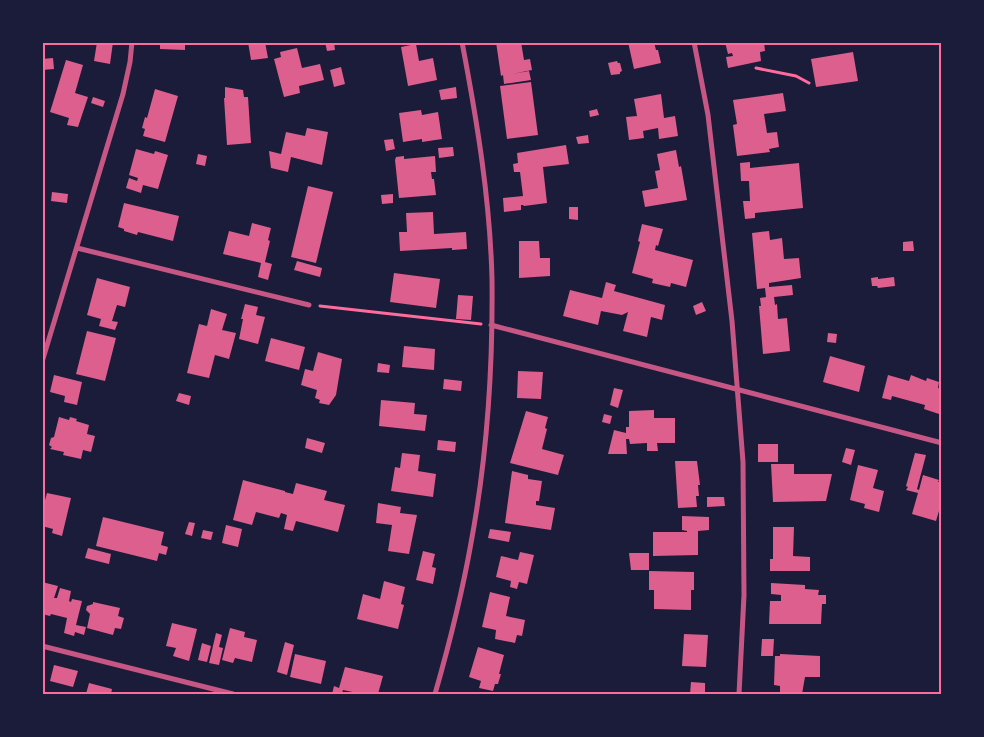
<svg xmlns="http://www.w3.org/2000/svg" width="984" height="737" viewBox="0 0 984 737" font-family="Spectral,serif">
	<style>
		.building { fill: #dd5f8e }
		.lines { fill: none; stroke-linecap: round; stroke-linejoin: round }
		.path { stroke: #ff6b9d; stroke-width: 3 }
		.minor { stroke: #c65784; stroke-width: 5 }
		.neatline { fill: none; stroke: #ff6b9d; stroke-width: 2 }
	</style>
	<rect width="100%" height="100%" fill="#1b1b3a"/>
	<path class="building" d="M 97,42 L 113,42 L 110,64 L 94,61 Z
		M 160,42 L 185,42 L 185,50 L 160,49 Z
		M 248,42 L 265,42 L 268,58 L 251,60 Z
		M 325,42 L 334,42 L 335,50 L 327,51 Z
		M 496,42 L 521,42 L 524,60 L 530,59 L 532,70 L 512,74 L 529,71 L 531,80 L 504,84 L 503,75 L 501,76 Z
		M 628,42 L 654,42 L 656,50 L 658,50 L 661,63 L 634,69 Z
		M 725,42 L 764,42 L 765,51 L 760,52 L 761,61 L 728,68 L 726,57 L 733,56 L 732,53 L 728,54 Z
		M 416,44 L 419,61 L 433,58 L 437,80 L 408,86 L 401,47 Z
		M 297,48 L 302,68 L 320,64 L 324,80 L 299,86 L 300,93 L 284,97 L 274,59 L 281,57 L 280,52 Z
		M 853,52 L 858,81 L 816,87 L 811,59 Z
		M 53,58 L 54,69 L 42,70 L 42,59 Z
		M 66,60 L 83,65 L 75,93 L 88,97 L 78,127 L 67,125 L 69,118 L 50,112 Z
		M 617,61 L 618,63 L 620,63 L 622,71 L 620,72 L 620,74 L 611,75 L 608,63 Z
		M 341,67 L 345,84 L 334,87 L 330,70 Z
		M 531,82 L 538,135 L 507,139 L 500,86 Z
		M 225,87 L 243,90 L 244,97 L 248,97 L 251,143 L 227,145 L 224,98 L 225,98 Z
		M 456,87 L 457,98 L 441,100 L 439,90 Z
		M 155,89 L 178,96 L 165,142 L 143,136 L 145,129 L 142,128 L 145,117 L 147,118 Z
		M 783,93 L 786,111 L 764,114 L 767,133 L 777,132 L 779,147 L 769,149 L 770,152 L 737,156 L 733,125 L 737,124 L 733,100 Z
		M 661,94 L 664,118 L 675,116 L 678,136 L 659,139 L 658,128 L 643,131 L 644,138 L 629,140 L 626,117 L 637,116 L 634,99 Z
		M 93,97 L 105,101 L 103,107 L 91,103 Z
		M 597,109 L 599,115 L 590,117 L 589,111 Z
		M 421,110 L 422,115 L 438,112 L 442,139 L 422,142 L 422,139 L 403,142 L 399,113 Z
		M 307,128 L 328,132 L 322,165 L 291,157 L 288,172 L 271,168 L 269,151 L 281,154 L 286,132 L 305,136 Z
		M 588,135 L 589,143 L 578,144 L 576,137 Z
		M 393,139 L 395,149 L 386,151 L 384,140 Z
		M 566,145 L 569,164 L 543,167 L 547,203 L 524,206 L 523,205 L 521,205 L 521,210 L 504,212 L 503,198 L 523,196 L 520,172 L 514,172 L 513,164 L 518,163 L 517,153 Z
		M 453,147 L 454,156 L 439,158 L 438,148 Z
		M 136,149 L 154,154 L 155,151 L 168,155 L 158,189 L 143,185 L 141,193 L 126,188 L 129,178 L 137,181 L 138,178 L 129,175 Z
		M 676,150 L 679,167 L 681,166 L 687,200 L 645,207 L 642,191 L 658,188 L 655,171 L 660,170 L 657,154 Z
		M 198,154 L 207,156 L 205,166 L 196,164 Z
		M 404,156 L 404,159 L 435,156 L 436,172 L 431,172 L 432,179 L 434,179 L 436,195 L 399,198 L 395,160 L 396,157 Z
		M 750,162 L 750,168 L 799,163 L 803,208 L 755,213 L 755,218 L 745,219 L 743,201 L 750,201 L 749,181 L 741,181 L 740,163 Z
		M 308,186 L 333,192 L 316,263 L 291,257 Z
		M 52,192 L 68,194 L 67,203 L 51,201 Z
		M 393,194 L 393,203 L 382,204 L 381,195 Z
		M 124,203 L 179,216 L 173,241 L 138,232 L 137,235 L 124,231 L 124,229 L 118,227 Z
		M 569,207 L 578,207 L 578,220 L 569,219 Z
		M 433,212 L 434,234 L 466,232 L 467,249 L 452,250 L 452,248 L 400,251 L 399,232 L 407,232 L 406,213 Z
		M 252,223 L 271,228 L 268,240 L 270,241 L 265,262 L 272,264 L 268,280 L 258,277 L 261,263 L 223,254 L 229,231 L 249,236 Z
		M 642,224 L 663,229 L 658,246 L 656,245 L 655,250 L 693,260 L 686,287 L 671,283 L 670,287 L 652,283 L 653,279 L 632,273 L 640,242 L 638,241 Z
		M 769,231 L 770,240 L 782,238 L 784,259 L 799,258 L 801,278 L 769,283 L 769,287 L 792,285 L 793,295 L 774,297 L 775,305 L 777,304 L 778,319 L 787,318 L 790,351 L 763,354 L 759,306 L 761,306 L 760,298 L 766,297 L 765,288 L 757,289 L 752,233 Z
		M 519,241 L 539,241 L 540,258 L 550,258 L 550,276 L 519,278 Z
		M 913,241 L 914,251 L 903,251 L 903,242 Z
		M 297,261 L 322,268 L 320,277 L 294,270 Z
		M 394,273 L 440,279 L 436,308 L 390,302 Z
		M 878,277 L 878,279 L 894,277 L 895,286 L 878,288 L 877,286 L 872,286 L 871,278 Z
		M 97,278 L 130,287 L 125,307 L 117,305 L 112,321 L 118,322 L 115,330 L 99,326 L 101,319 L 87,315 Z
		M 606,282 L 616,285 L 614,291 L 665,305 L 662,320 L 651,317 L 647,337 L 623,331 L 628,312 L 622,315 L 601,311 L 598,325 L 563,316 L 570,290 L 602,298 Z
		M 458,295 L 473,296 L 471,320 L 456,319 Z
		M 702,302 L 706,311 L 696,315 L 693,306 Z
		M 245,304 L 258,307 L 256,315 L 265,317 L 258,344 L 239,339 L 243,319 L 241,319 Z
		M 211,309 L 227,314 L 222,330 L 236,333 L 229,359 L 215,355 L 209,378 L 187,373 L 199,324 L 207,326 Z
		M 87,331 L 116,338 L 105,381 L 76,374 Z
		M 828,333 L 837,334 L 836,343 L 827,342 Z
		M 271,338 L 305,347 L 299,370 L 265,361 Z
		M 404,346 L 435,349 L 434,370 L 402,367 Z
		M 318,352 L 342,359 L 336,395 L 329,405 L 319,403 L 320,400 L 315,398 L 317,390 L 301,385 L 305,369 L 313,371 Z
		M 830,356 L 865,366 L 859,392 L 823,382 Z
		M 378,363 L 390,365 L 389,373 L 377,372 Z
		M 518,371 L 543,372 L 541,399 L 517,398 Z
		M 54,375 L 82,382 L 77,405 L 64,402 L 65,396 L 50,392 Z
		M 888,375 L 909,381 L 911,375 L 926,381 L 927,378 L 939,382 L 938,388 L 942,389 L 942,415 L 924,409 L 925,405 L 892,396 L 891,400 L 882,398 Z
		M 444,379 L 462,381 L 461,391 L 443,389 Z
		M 614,388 L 623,390 L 618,408 L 610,405 Z
		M 179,393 L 191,396 L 189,405 L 176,401 Z
		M 381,400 L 415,403 L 414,414 L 427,415 L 425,431 L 379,426 Z
		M 654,410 L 654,418 L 675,418 L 675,443 L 657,443 L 658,451 L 647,451 L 647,443 L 630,444 L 629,439 L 626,439 L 627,454 L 608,454 L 614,430 L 626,433 L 626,427 L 629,427 L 629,411 Z
		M 526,411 L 548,417 L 545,428 L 547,429 L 542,449 L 564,455 L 558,475 L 510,463 Z
		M 604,414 L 612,416 L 610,424 L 602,422 Z
		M 59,417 L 69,420 L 70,417 L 77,419 L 76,421 L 89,425 L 87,434 L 95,436 L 91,452 L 83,450 L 81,459 L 63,455 L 64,452 L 50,449 L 52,447 L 49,445 L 51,438 L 54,437 Z
		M 307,438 L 325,443 L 322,453 L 305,448 Z
		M 438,440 L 456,442 L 455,452 L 437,450 Z
		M 758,444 L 778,444 L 778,462 L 758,462 Z
		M 846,448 L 855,450 L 851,465 L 842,462 Z
		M 402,453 L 420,455 L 418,471 L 436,474 L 433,497 L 391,491 L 395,467 L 400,468 Z
		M 915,453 L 926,455 L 917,489 L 919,490 L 923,475 L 939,480 L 938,482 L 942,482 L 942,501 L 936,521 L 912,514 L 918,493 L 906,490 L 908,487 L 906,486 Z
		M 675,461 L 697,461 L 700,485 L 698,485 L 699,496 L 696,496 L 697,507 L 678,508 Z
		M 771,464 L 794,464 L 794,474 L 832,474 L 826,501 L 773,502 Z
		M 858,465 L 878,470 L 873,488 L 884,491 L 879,512 L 864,508 L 865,504 L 850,500 Z
		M 512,471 L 528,475 L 528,479 L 542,481 L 539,501 L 536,501 L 536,505 L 555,508 L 551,530 L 505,523 Z
		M 243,480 L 285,491 L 285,492 L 293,494 L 296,483 L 327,491 L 324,500 L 345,505 L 338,532 L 296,521 L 293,531 L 284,529 L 287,515 L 281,513 L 279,518 L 256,512 L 252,525 L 233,520 Z
		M 47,493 L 71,498 L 62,536 L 52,533 L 53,529 L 42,526 L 42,511 Z
		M 707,497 L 724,497 L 725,506 L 707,507 Z
		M 378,503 L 401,507 L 400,513 L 417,515 L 409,554 L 388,551 L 392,525 L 376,523 Z
		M 682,516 L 709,517 L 709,530 L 698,531 L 698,555 L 653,556 L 653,532 L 687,532 L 687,531 L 682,530 Z
		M 103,517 L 164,532 L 161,545 L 168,547 L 166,555 L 159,553 L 157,561 L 96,546 Z
		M 189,522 L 195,523 L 192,536 L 185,534 Z
		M 226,525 L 242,529 L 238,547 L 222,543 Z
		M 773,527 L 794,527 L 793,556 L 810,557 L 810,571 L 770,571 L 770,559 L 773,559 Z
		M 490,529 L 511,532 L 509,542 L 488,538 Z
		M 203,530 L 213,532 L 211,540 L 201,538 Z
		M 88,548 L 111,554 L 109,564 L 85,558 Z
		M 423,551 L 435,554 L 432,567 L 436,568 L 433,584 L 416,580 Z
		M 520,552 L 534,555 L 527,584 L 519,582 L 517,589 L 510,587 L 511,581 L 496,577 L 501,556 L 518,560 Z
		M 629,553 L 649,553 L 649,570 L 631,570 Z
		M 649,571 L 694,572 L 694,590 L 691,590 L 691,610 L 654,609 L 654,590 L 649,590 Z
		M 384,581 L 405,587 L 401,604 L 404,605 L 398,629 L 357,619 L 363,594 L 380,599 Z
		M 42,582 L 58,586 L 54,598 L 57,598 L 60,588 L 71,591 L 69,601 L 71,602 L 72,599 L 82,601 L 76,625 L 86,627 L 84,635 L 75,632 L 74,636 L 64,633 L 67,618 L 51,614 L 50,616 L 42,614 Z
		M 771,583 L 805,585 L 805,589 L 819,590 L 818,595 L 826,595 L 826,604 L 822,604 L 821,624 L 769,624 L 770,601 L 781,601 L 781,595 L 771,594 Z
		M 490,592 L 510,597 L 506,616 L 525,620 L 522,636 L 517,635 L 515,643 L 495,639 L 496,630 L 482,627 Z
		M 93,602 L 120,608 L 118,616 L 124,618 L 121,629 L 115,628 L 113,635 L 87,628 L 90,614 L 86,610 L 87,606 L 93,604 Z
		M 172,623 L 197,629 L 189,661 L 173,656 L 176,648 L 166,646 Z
		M 230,628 L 245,632 L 244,637 L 257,640 L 252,662 L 235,658 L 233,663 L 222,660 Z
		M 216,633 L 222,635 L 219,647 L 223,648 L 219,665 L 209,663 Z
		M 684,634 L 708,635 L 706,667 L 682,666 Z
		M 762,639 L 774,639 L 773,656 L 761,656 Z
		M 285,642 L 294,645 L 287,675 L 277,672 Z
		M 202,643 L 211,646 L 207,662 L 198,660 Z
		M 478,647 L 504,655 L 499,674 L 501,674 L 498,684 L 495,684 L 493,691 L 479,688 L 481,681 L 469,677 Z
		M 295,654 L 326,661 L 321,684 L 290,677 Z
		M 780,654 L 820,656 L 820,677 L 805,677 L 802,694 L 780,694 L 780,686 L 774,685 L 775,656 L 780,656 Z
		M 54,665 L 78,671 L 73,687 L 50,681 Z
		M 345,667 L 383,676 L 378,694 L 362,694 L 343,690 L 342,694 L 332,694 L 334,686 L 339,688 Z
		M 691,682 L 705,683 L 705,694 L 690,694 Z
		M 89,683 L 112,689 L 111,694 L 86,694 Z"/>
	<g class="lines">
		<path class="path" d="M 756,68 L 796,76 L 809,83
			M 320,306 L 481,324"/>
		<path class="minor" d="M 694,42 L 708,115 L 732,321 L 743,462 L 744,595 L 739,694
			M 77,248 L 309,305
			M 491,325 L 942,443
			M 42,362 L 123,94 L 130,62 L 132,42
			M 42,646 L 233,694
			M 435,694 C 449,645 462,594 471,543 C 487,457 493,367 492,279 C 490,199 477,121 462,42"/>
	</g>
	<rect width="984" height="737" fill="none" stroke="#1b1b3a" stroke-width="88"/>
	<rect x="44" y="44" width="896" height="649" class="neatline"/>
</svg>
